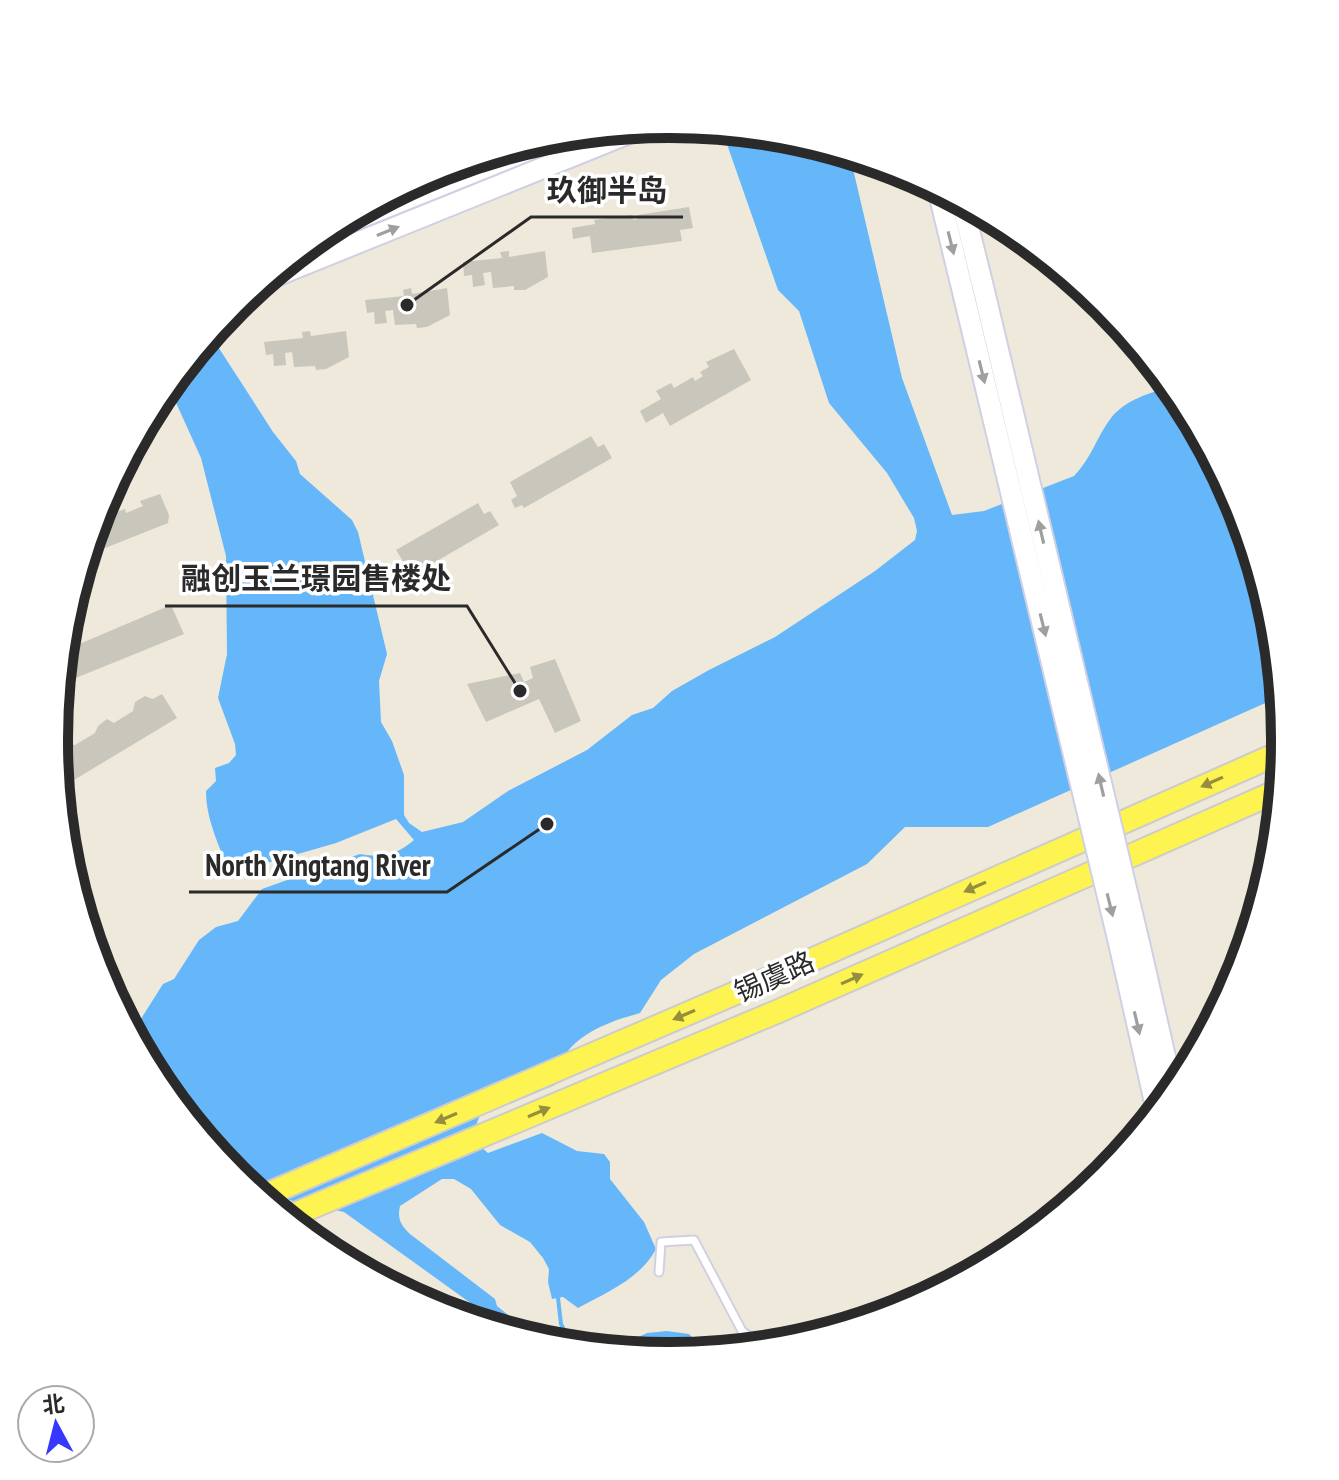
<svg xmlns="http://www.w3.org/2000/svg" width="1339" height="1480" viewBox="0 0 1339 1480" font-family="'PT Sans Narrow','Noto Sans SC',sans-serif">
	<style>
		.water { fill: #65b7f9 }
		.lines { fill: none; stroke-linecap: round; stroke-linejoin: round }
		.stream { stroke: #65b7f9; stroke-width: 4 }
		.building { fill: #c9c6bb }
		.lane-casing { stroke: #d0d0e5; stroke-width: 11 }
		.secondary-casing { stroke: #d0d0e5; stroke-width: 24 }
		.primary-casing { stroke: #ccc; stroke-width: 26 }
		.lane { stroke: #fff; stroke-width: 7 }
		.secondary { stroke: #fff; stroke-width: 20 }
		.primary { stroke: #fdf351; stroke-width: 22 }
		.secondary-bridge-casing { stroke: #d0d0e5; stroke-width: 24; stroke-linecap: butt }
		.secondary-bridge { stroke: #fff; stroke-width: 20 }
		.oneway { fill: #9f9f9f }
		.oneway2 { fill: #948e3e }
		.labels { text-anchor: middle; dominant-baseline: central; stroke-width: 7; stroke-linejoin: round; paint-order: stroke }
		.street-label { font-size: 28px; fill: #2a2a2a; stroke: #fff }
		.rim { fill: none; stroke: #2a2a2a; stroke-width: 10 }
		.leader { fill: none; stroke: #2a2a2a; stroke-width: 3 }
		.callout-dot { fill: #2a2a2a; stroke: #fff; stroke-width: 3 }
		.callout-label { font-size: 30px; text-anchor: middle; font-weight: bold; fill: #2a2a2a; stroke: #fff; stroke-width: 7; stroke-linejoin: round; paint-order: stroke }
	</style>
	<rect width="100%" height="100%" fill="#eee9db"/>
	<path class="water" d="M 722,130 L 790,136 L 850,156 L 902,378 L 952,515 L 984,511 L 1074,476 C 1091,459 1097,436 1111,418 C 1125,400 1151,392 1172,387 L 1182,398 L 1238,505 L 1273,620 L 1281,696 L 988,827 L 905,827 L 867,864 L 694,954 L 661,980 L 640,1013 C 611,1021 579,1032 562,1059 C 558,1066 557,1077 555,1085 L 480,1116 C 472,1130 475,1143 488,1153 L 542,1133 L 577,1151 L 604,1154 L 610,1162 L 610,1179 L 644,1222 L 656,1249 C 640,1279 607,1292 578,1308 L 563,1297 L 552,1299 L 548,1282 L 549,1269 L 543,1258 L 530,1242 L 500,1225 L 471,1189 L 454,1179 L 442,1179 L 400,1206 C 397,1219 401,1225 410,1234 L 495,1299 L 497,1306 L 539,1340 L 521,1335 L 492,1311 L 483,1312 L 344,1212 L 257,1193 L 234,1175 L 157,1082 L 132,1033 L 163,984 L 174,979 L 199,940 L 216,927 L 238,921 L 262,889 L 360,854 C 382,858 397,855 414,840 L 396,819 L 336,843 L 229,874 C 220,845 206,821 206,791 L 216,781 L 215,768 L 229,763 L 236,755 L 235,744 L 218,698 L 227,654 L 226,556 L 201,458 L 168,385 L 194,354 L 215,342 L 273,432 L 296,461 L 300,474 L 352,520 L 358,532 L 387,654 L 379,681 L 381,722 L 392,741 L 404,775 L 404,815 L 409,823 L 422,832 L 463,822 L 508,791 L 587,750 L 632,715 L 653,708 L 672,691 L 709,670 L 775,637 L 875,571 L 915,540 L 917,531 L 914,518 L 887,473 L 829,403 L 799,311 L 778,290 Z
		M 1273,857 L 1273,861 L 1249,940 C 1247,919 1243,886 1258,869 C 1261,864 1268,861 1273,857 Z
		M 667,1331 L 689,1334 L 706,1352 L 669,1355 L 611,1350 L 647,1333 Z"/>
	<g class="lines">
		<path class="stream" d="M 558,1298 L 561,1324 L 573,1346"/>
	</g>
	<path class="building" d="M 689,207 L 693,228 L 680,230 L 682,241 L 592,253 L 590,236 L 573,239 L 572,228 L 595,224 L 594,220 L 632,215 L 633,220 L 638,219 L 638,215 Z
		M 509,251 L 509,257 L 545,251 L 548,277 L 525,290 L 514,290 L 514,286 L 493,288 L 491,272 L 483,273 L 485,285 L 473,287 L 472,275 L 464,276 L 463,262 L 502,258 L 500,252 Z
		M 411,288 L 412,294 L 447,288 L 450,315 L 427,327 L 417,328 L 416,324 L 395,325 L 393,310 L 385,311 L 387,323 L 375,324 L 374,312 L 367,313 L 365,300 L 404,296 L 403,290 Z
		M 310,331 L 311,336 L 346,331 L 349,357 L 326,369 L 316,370 L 315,366 L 294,367 L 292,352 L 285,353 L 286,365 L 274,366 L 273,354 L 266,355 L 264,342 L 303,338 L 302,332 Z
		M 734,349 L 751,380 L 670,426 L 663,413 L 646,423 L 640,411 L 661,399 L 656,391 L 671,383 L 674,388 L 693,377 L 695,381 L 703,376 L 700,372 L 709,367 L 706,362 Z
		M 591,436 L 598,447 L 604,444 L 612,458 L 524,508 L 522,505 L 515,508 L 511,500 L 517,496 L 510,482 Z
		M 160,494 L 169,515 L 168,523 L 85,556 L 96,519 L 125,509 L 126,513 L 143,506 L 140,501 Z
		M 478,503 L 484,514 L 490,511 L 499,525 L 411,576 L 409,572 L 402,576 L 397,567 L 404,563 L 396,550 Z
		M 171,605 L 184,634 L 61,684 L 63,651 Z
		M 555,659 L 581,721 L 555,733 L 539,699 L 486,722 L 467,684 L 520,673 L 524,682 L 533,678 L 530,667 Z
		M 162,694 L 177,718 L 59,789 L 55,754 L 58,752 L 57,749 L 67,743 L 75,745 L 95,733 L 98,726 L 107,719 L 114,723 L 133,711 L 135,702 L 145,696 L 153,699 Z"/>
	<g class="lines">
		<g class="lane-casing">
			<path id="lane" d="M 659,1272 L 661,1242 L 694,1240 L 742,1331 L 762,1346"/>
		</g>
		<g class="secondary-casing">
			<path id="secondary" d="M 938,189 L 964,296
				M 962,202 L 984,291
				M 322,233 L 566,135
				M 263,281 L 644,127
				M 1139,943 L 1173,1092
				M 1120,947 L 1157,1111"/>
		</g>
		<g class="primary-casing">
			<path id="primary" d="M 261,1197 L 782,973 L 1284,751
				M 286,1218 L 781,1010 L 1280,790"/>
		</g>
		<use href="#lane" class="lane"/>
		<use href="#secondary" class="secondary"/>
		<use href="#primary" class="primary"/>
		<g class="secondary-bridge-casing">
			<path id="secondary-bridge" d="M 984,291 L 1139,943
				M 964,296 L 1120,947"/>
		</g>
		<use href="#secondary-bridge" class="secondary-bridge"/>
	</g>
	<defs><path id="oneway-solid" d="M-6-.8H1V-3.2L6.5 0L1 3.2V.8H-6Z" transform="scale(2)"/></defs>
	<g class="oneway">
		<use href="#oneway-solid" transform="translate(388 231) rotate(-22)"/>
		<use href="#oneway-solid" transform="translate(951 243) rotate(76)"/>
		<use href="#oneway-solid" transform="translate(982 372) rotate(76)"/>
		<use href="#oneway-solid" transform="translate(1041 532) rotate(-103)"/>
		<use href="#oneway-solid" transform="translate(1043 625) rotate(76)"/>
		<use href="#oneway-solid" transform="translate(1101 785) rotate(-103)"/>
		<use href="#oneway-solid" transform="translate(1110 905) rotate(76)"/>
		<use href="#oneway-solid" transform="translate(1137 1023) rotate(77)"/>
	</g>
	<g class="oneway2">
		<use href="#oneway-solid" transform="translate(1212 782) rotate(156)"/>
		<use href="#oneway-solid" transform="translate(975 887) rotate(156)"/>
		<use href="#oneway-solid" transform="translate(852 979) rotate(-24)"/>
		<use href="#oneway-solid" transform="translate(684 1015) rotate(157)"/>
		<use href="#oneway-solid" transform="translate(539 1112) rotate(-23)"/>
		<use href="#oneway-solid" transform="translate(446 1118) rotate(157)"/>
	</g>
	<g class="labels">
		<g class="street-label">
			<text transform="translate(774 976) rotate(-24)">锡虞路</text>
		</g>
	</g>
	<path d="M0 0H1339V1480H0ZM669 138H670A601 601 0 0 1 1271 739V741A601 601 0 0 1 670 1342H669A601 601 0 0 1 68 741V739A601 601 0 0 1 669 138Z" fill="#fff" fill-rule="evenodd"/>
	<path class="rim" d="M669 138H670A601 601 0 0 1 1271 739V741A601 601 0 0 1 670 1342H669A601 601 0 0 1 68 741V739A601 601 0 0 1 669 138Z"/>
	<path class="leader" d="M407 305L531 217H683M520 691L467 606H165M547 824L447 892H189"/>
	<g class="callout-dot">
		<circle cx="407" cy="305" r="8"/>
		<circle cx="520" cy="691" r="8"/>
		<circle cx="547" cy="824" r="8"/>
	</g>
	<g class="callout-label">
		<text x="607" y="201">玖御半岛</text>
		<text x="316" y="589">融创玉兰璟园售楼处</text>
		<text x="318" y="876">North Xingtang River</text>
	</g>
	<g transform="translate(56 1424) rotate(353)"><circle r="38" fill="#ffffff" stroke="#aaaaaa" stroke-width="2"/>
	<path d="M0-6L14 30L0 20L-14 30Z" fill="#3738ff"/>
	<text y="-12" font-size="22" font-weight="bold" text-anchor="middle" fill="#2a2a2a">北</text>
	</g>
</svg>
